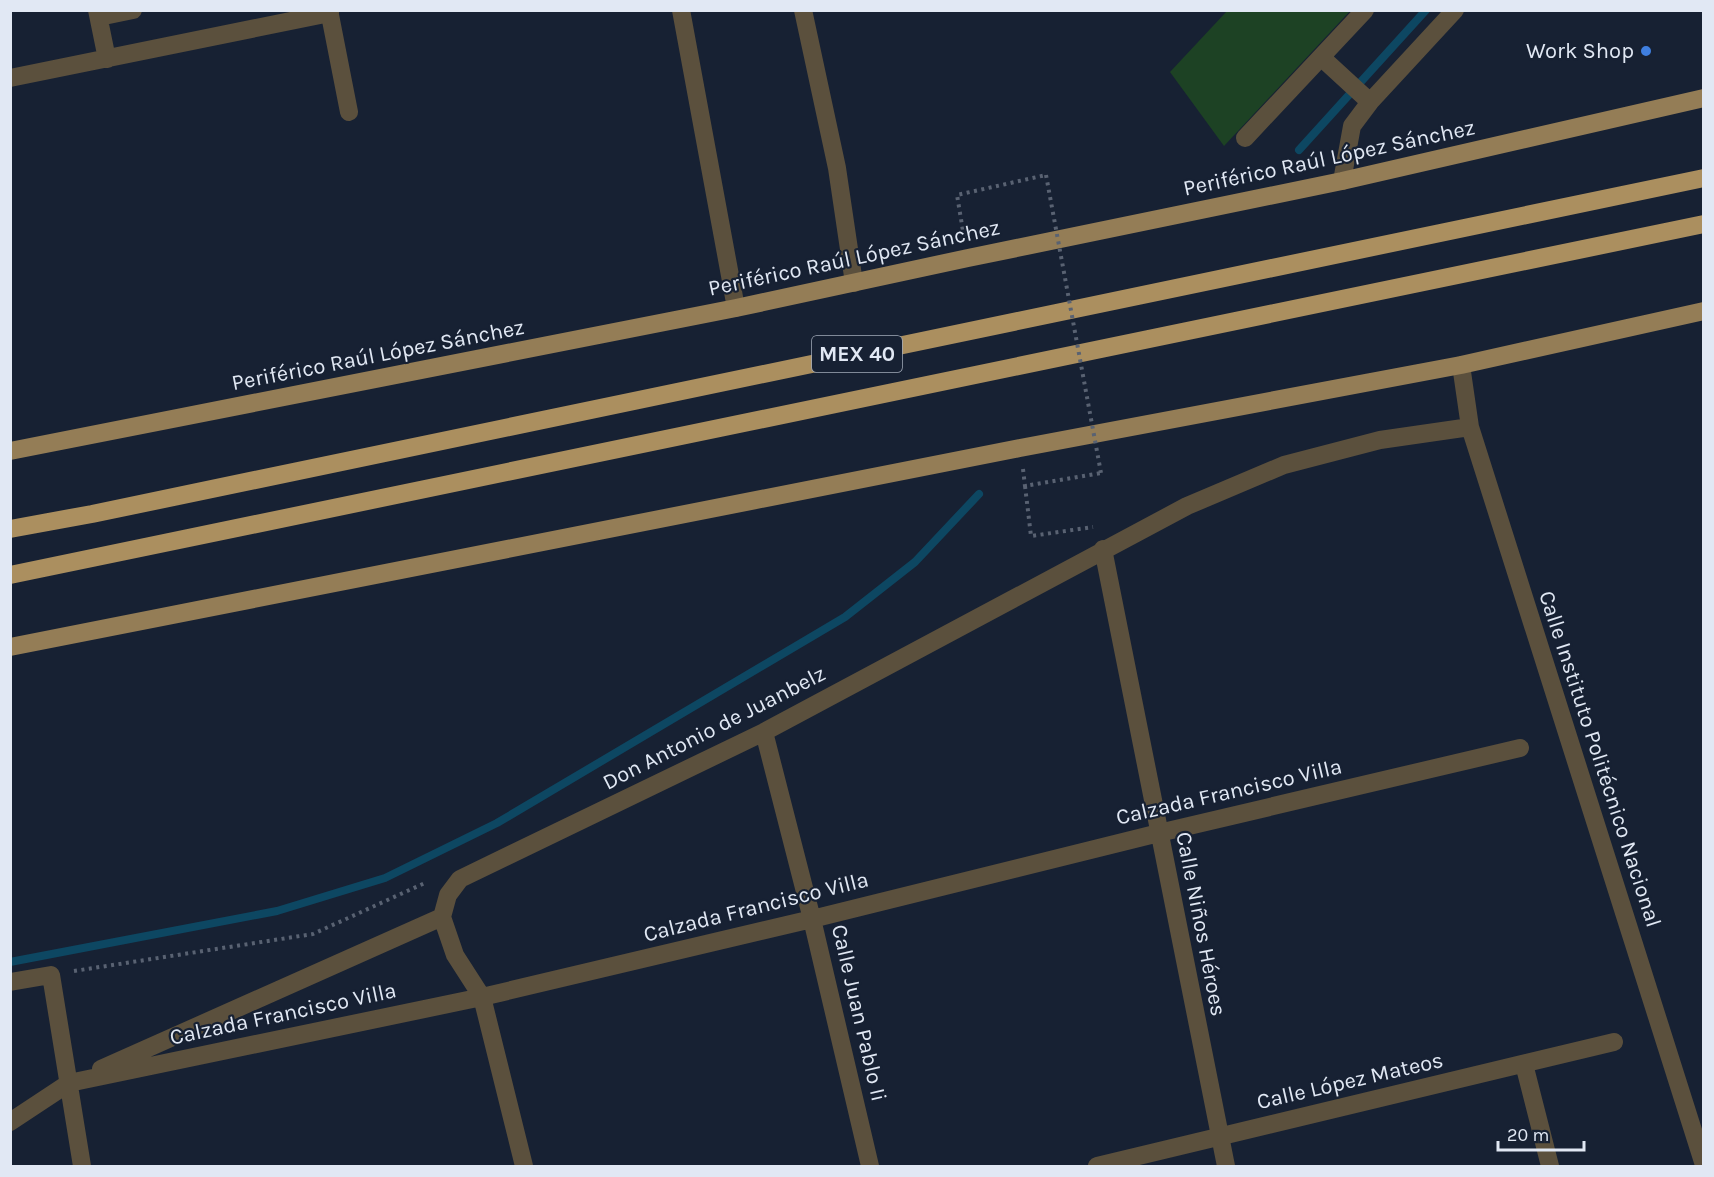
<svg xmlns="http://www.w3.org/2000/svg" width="1714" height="1177" viewBox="0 0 1714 1177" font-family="Karla,sans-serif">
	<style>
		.green { fill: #1d4224 }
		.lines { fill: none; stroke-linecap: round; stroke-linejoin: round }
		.stream { stroke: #0d4762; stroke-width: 8 }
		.path { stroke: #596272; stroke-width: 4; stroke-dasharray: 3 4.5; stroke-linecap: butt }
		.minor { stroke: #5b503d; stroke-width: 18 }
		.major { stroke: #947d56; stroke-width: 18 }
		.highway { stroke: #ab8f5f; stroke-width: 18 }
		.path-bridge { stroke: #596272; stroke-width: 4; stroke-dasharray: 3 4.5; stroke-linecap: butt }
		.shop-dot { fill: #3f7fe0; stroke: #172133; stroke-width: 2 }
		.labels { text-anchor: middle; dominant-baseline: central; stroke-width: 4.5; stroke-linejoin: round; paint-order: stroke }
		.shield { fill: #172133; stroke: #a4acba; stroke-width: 1.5 }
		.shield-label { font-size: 21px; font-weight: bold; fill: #e1e8f4 }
		.poi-label { font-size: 22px; fill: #e1e8f4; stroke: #172133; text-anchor: end }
		.street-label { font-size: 22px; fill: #e1e8f4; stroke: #172133 }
	</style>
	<rect width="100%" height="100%" fill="#172133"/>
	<path class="green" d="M 1227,11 L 1350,11 L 1224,146 L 1170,72 Z"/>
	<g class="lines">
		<path class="stream" d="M 1299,150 L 1426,10
			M 10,962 L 277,911 L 385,878 L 497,823 L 845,617 L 915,562 L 979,494"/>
		<path class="path" d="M 964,237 L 957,195 L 1046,175
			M 1023,469 L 1025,486 L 1101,473
			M 1025,486 L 1031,536 L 1093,527
			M 74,971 L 313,934 L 427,882"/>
		<path class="minor" d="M 97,10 L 107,59
			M 329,10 L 349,112
			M 681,10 L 736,308
			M 803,10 L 837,168 L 854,283
			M 99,17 L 133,10
			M 1321,57 L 1370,102
			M 10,78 L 330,13
			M 1245,138 L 1365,10
			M 1342,181 L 1352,126 L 1370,102 L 1455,10
			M 1461,365 L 1470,427 L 1704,1165
			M 1103,549 L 1226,1166
			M 764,732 L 812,919 L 870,1166
			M 10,982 L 51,975 L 82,1166
			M 1524,1064 L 1550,1166
			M 101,1069 L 442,917
			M 10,1122 L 69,1083 L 482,997 L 812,919 L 1159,833 L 1520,748
			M 524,1166 L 482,997 L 455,955 L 442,917 L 448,895 L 460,879 L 764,732 L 1187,506 L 1284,465 L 1380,440 L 1470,427
			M 1097,1166 L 1614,1042"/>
		<path class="major" d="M 10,451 L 736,308 L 968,258 L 1342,181 L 1704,98
			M 10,647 L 1020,448 L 1461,365 L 1704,311"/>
		<path class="highway" d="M 10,529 L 92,514 L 1704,178
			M 10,575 L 1704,224"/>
		<path class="path-bridge" d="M 1046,175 L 1101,473"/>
	</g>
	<circle class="shop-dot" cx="1646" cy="51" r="6"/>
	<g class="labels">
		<rect class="shield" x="812" y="336" width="90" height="36" rx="4.5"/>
		<g class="shield-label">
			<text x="857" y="354">MEX 40</text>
		</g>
		<g class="poi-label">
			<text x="1634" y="51">Work Shop</text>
		</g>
		<g class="street-label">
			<text transform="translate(1329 158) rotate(-12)">Periférico Raúl López Sánchez</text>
			<text transform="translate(854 258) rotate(-12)">Periférico Raúl López Sánchez</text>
			<text transform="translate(378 355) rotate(-11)">Periférico Raúl López Sánchez</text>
			<text transform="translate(714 728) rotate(-27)">Don Antonio de Juanbelz</text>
			<text transform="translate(1600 759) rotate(72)">Calle Instituto Politécnico Nacional</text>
			<text transform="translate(1229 792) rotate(-13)">Calzada Francisco Villa</text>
			<text transform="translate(756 907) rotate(-14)">Calzada Francisco Villa</text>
			<text transform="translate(1201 924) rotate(79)">Calle Niños Héroes</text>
			<text transform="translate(859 1013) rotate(77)">Calle Juan Pablo Ii</text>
			<text transform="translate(283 1014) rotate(-12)">Calzada Francisco Villa</text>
			<text transform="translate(1350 1081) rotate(-13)">Calle López Mateos</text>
		</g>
	</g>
	<rect width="1714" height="1177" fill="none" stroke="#e1e8f4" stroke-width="24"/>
	<path d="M1498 1141v9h86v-9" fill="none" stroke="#e1e8f4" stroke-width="3"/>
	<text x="1507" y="1141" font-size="18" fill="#e1e8f4" stroke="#172133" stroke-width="4.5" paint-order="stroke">20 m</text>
</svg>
